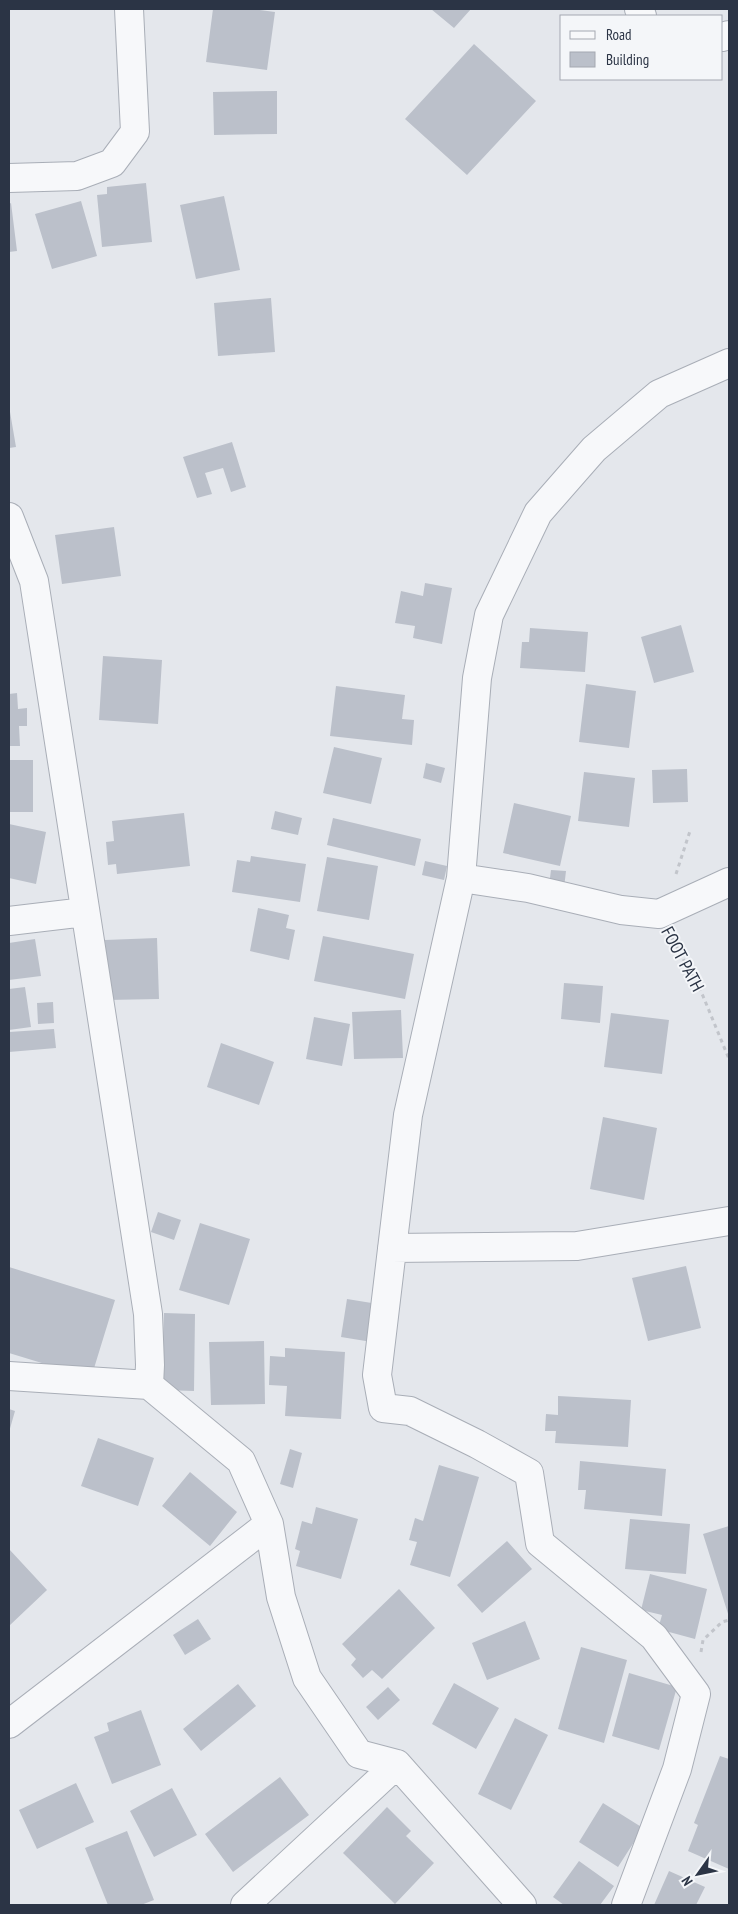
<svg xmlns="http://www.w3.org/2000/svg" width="738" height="1914" viewBox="0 0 738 1914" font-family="'PT Sans Narrow',sans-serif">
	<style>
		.building { fill: #bbc0ca }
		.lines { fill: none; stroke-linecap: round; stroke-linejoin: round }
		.street-casing { stroke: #a9aeb7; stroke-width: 30 }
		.path { stroke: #c2c5cb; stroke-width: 3; stroke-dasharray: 4 4; stroke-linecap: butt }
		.street { stroke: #f7f8fa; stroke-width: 28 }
		.labels { text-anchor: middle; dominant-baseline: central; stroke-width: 4; stroke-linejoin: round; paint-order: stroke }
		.street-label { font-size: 18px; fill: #2b3445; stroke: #f4f6f9 }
	</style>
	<rect width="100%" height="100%" fill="#e4e7ec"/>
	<path class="building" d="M 213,9 L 252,9 L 275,12 L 267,70 L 206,62 Z
		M 431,9 L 471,9 L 454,28 Z
		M 474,44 L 536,101 L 467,175 L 405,119 Z
		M 277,91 L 277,134 L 214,135 L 213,92 Z
		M 146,183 L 152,242 L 102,247 L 97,195 L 107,194 L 107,187 Z
		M 224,196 L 240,270 L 196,279 L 180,205 Z
		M 81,201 L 97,256 L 52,269 L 35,214 Z
		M 11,203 L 17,251 L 9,252 L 9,204 Z
		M 271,298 L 275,352 L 218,356 L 214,303 Z
		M 9,406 L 16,447 L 9,448 Z
		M 232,442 L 246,487 L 231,492 L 223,468 L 205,473 L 212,494 L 197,498 L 183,457 Z
		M 114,527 L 121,576 L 62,584 L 55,535 Z
		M 425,583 L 452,588 L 442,644 L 413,638 L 415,626 L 395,623 L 401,591 L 423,596 Z
		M 681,625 L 694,672 L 654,683 L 641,637 Z
		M 530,628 L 588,632 L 585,672 L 520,668 L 522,642 L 529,642 Z
		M 103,656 L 162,660 L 158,724 L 99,720 Z
		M 586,684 L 636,691 L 629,748 L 579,742 Z
		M 336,686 L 405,695 L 402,719 L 414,720 L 412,745 L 330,736 Z
		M 17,693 L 18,709 L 27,708 L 27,726 L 19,726 L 20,746 L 9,746 L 9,694 Z
		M 334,747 L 382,758 L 371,804 L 323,793 Z
		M 9,760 L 33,760 L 33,812 L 9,812 Z
		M 426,763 L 445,768 L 441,783 L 423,778 Z
		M 687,769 L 688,802 L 653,803 L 652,770 Z
		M 584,772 L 635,778 L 629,827 L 578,821 Z
		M 514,803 L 571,816 L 560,866 L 503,853 Z
		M 275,811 L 302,818 L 298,835 L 271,829 Z
		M 184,813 L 190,866 L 117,874 L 116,864 L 108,865 L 106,842 L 114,841 L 112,821 Z
		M 333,818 L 421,839 L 415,866 L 327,845 Z
		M 9,824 L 46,832 L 36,884 L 9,878 Z
		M 251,856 L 306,864 L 300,902 L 232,892 L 237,860 L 250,862 Z
		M 327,857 L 378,866 L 369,920 L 317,911 Z
		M 425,861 L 447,866 L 444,880 L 422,875 Z
		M 551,870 L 566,871 L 564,888 L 549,886 Z
		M 258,908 L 289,915 L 286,928 L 295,930 L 289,960 L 250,951 Z
		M 323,936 L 414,954 L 405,999 L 314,981 Z
		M 157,938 L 159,999 L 107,1000 L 105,940 Z
		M 35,939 L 41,976 L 9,980 L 9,943 Z
		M 564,983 L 603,986 L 600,1023 L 561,1019 Z
		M 25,987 L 31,1027 L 9,1030 L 9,989 Z
		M 53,1002 L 54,1023 L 38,1024 L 37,1003 Z
		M 401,1010 L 403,1058 L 354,1059 L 352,1012 Z
		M 611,1013 L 669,1020 L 662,1074 L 604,1067 Z
		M 314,1017 L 350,1024 L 342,1066 L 306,1059 Z
		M 54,1029 L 56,1048 L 9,1052 L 9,1032 Z
		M 221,1043 L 274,1062 L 259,1105 L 207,1087 Z
		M 603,1117 L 657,1128 L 644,1200 L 590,1189 Z
		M 158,1212 L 181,1220 L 174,1240 L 151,1232 Z
		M 200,1223 L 250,1239 L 229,1305 L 179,1290 Z
		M 686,1266 L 701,1328 L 648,1341 L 632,1278 Z
		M 9,1267 L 115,1300 L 91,1378 L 9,1353 Z
		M 347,1299 L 384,1305 L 378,1343 L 341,1337 Z
		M 164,1313 L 195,1314 L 194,1391 L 162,1390 Z
		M 264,1341 L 265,1404 L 211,1405 L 209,1342 Z
		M 285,1348 L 345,1352 L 341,1419 L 285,1416 L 287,1386 L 269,1385 L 270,1356 L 285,1357 Z
		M 558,1396 L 631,1400 L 628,1447 L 555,1443 L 556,1431 L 545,1431 L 546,1414 L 558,1415 Z
		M 9,1409 L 15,1411 L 9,1432 Z
		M 98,1438 L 154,1458 L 138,1506 L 81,1486 Z
		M 290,1449 L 302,1453 L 293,1488 L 280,1484 Z
		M 580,1461 L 666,1469 L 662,1516 L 584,1509 L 586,1490 L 578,1490 Z
		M 439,1465 L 479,1477 L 450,1577 L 410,1565 L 417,1542 L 409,1540 L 415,1518 L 423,1521 Z
		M 190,1472 L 237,1512 L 210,1546 L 162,1506 Z
		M 316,1507 L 358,1519 L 341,1579 L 296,1566 L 300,1551 L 295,1549 L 302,1521 L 312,1524 Z
		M 630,1519 L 690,1524 L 686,1574 L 625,1569 Z
		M 729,1526 L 729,1617 L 703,1534 Z
		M 507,1541 L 532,1569 L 482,1613 L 457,1585 Z
		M 9,1549 L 47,1590 L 9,1626 Z
		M 650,1574 L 707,1589 L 695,1639 L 658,1629 L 662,1615 L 641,1610 Z
		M 399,1589 L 435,1628 L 382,1679 L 372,1670 L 363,1678 L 351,1665 L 356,1659 L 342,1644 Z
		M 198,1619 L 211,1639 L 185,1655 L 173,1635 Z
		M 525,1621 L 540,1659 L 487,1680 L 472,1643 Z
		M 581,1647 L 627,1660 L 604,1743 L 558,1729 Z
		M 629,1673 L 677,1687 L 659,1750 L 612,1736 Z
		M 454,1683 L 499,1708 L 476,1749 L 432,1724 Z
		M 238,1684 L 256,1706 L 201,1751 L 183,1729 Z
		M 388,1687 L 400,1700 L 378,1720 L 366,1707 Z
		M 141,1710 L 161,1765 L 112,1784 L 94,1737 L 109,1731 L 107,1723 Z
		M 515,1718 L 548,1735 L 511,1810 L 478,1794 Z
		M 720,1756 L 729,1759 L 729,1869 L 688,1851 L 698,1825 L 694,1823 Z
		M 280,1777 L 309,1815 L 233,1872 L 205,1834 Z
		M 76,1783 L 94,1822 L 37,1849 L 19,1810 Z
		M 172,1788 L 197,1835 L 154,1857 L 130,1811 Z
		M 603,1803 L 643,1828 L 618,1867 L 579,1842 Z
		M 387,1807 L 411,1831 L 406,1836 L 434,1863 L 395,1904 L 343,1853 Z
		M 127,1831 L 154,1900 L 141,1905 L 108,1905 L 85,1848 Z
		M 579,1861 L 614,1886 L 600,1905 L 564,1905 L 553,1897 Z
		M 669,1871 L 705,1887 L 696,1905 L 654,1905 Z"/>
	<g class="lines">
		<g class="street-casing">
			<path id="street" d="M 639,9 L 642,16
				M 722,37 L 729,35
				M 9,178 L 77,176 L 112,163 L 135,132 L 129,9
				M 9,517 L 34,581 L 148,1314 L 150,1365 L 149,1385 L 241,1461 L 269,1524 L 281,1597 L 307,1678 L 359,1754 L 397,1764 L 522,1905
				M 461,878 L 528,888 L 621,910 L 659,914 L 729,882
				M 9,921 L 85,912
				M 392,1248 L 577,1246 L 729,1221
				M 9,1376 L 149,1385
				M 9,1724 L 269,1524
				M 245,1905 L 397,1764
				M 626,1905 L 677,1769 L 696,1694 L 654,1637 L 540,1543 L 529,1473 L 477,1444 L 410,1411 L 383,1408 L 377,1375 L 408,1115 L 461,878 L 477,678 L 489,615 L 538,513 L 594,449 L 659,394 L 729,363"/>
		</g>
		<path class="path" d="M 676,874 L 690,831
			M 672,938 L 703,996 L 729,1059
			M 701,1652 L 703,1640 L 722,1622 L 729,1620"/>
		<use href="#street" class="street"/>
	</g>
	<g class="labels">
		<g class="street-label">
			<text transform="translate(683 959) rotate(62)">FOOT PATH</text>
		</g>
	</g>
	<rect width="738" height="1914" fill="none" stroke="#2b3445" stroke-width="20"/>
	<rect x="560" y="15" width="162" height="65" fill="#f4f6f9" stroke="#a4a8b1"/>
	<rect x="570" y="31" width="25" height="8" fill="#f7f8fa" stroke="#a4a8b1"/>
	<text x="606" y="40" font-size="15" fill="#2b3445">Road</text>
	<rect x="570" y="52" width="25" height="15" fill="#bbc0ca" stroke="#a4a8b1"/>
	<text x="606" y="65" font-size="15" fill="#2b3445">Building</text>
	<g transform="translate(698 1874) rotate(237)" stroke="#f4f6f9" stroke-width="4" paint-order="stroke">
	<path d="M0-4L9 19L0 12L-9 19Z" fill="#2b3445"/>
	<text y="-8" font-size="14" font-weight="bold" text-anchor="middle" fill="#2b3445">N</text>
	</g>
</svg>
